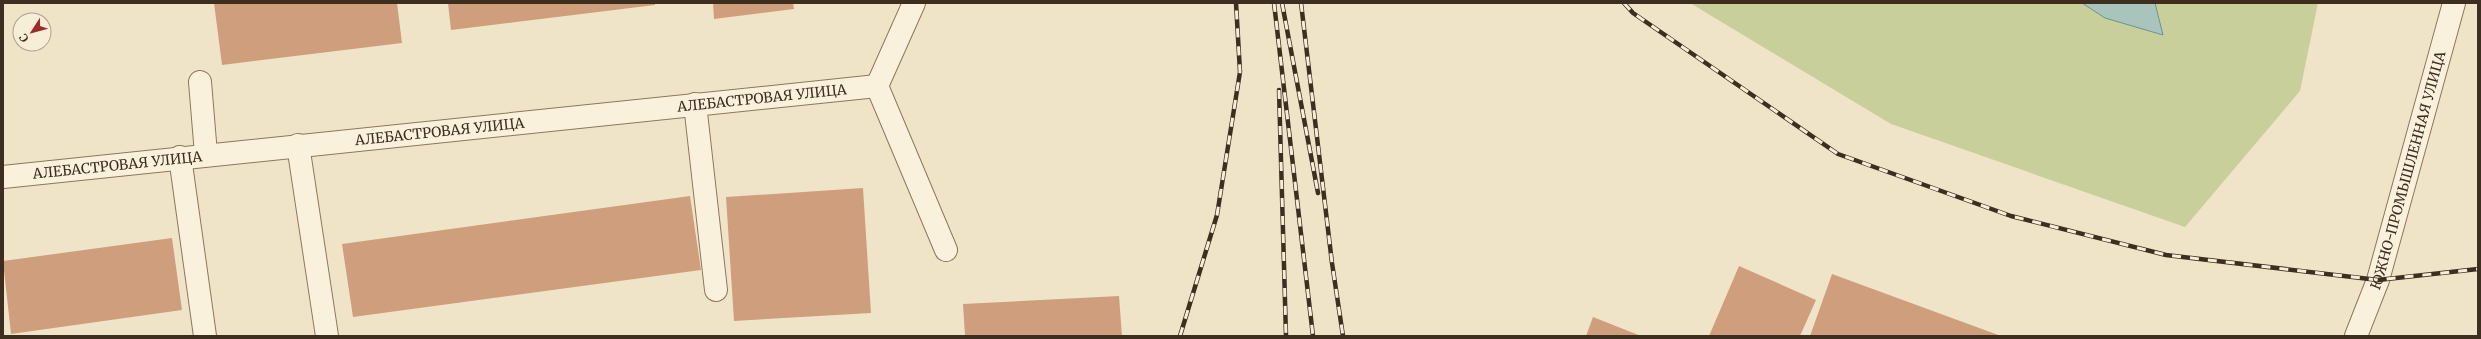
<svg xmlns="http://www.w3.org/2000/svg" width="2481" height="339" viewBox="0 0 2481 339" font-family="Merriweather,serif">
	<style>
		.green { fill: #c9cf9b }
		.water { fill: #a9c4bc; stroke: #6f938a }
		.building { fill: #cf9f7d }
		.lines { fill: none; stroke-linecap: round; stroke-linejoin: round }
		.minor-casing { stroke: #8d765c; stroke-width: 24 }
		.minor { stroke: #faf1dc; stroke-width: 22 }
		.rail-casing { stroke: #3d2e20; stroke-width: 4.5 }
		.rail { stroke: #f7eed8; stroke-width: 3; stroke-dasharray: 9; stroke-linecap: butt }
		.labels { text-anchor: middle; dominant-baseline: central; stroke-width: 3; stroke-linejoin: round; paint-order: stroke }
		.street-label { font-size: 14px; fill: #3d2e20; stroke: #f7eed8 }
	</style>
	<rect width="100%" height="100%" fill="#f0e4c8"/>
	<path class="green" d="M 1690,3 L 2318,3 L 2300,91 L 2185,227 L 1891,124 Z"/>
	<path class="water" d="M 2082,3 L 2155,3 L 2163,35 L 2105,18 Z"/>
	<path class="building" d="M 214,3 L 397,3 L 402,43 L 222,65 Z
		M 448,3 L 655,3 L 655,5 L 451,30 Z
		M 713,3 L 793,3 L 794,9 L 714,19 Z
		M 863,188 L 871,313 L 734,321 L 726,197 Z
		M 690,196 L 701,270 L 353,317 L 342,244 Z
		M 172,238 L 182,310 L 11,334 L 3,261 Z
		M 1739,266 L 1816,300 L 1800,336 L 1709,336 Z
		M 1832,274 L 2001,336 L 1810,336 Z
		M 1119,296 L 1122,336 L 965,336 L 963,304 Z
		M 1593,317 L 1641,336 L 1586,336 Z"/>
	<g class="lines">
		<g class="minor-casing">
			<g id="minor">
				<path d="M 914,3 L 877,86 L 946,250"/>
				<path d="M 200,82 L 206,154"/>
				<path d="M 695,104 L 716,290"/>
				<path d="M 298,145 L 327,336"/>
				<path d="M 180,157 L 205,336"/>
				<path id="s1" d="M 3,177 L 877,86"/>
				<path id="s2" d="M 2356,336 L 2378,280 L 2454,3"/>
			</g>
		</g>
		<use href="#minor" class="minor"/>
		<g class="rail-casing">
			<path id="rail" d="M 1274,3 L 1313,336
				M 1282,3 L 1318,193
				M 1301,3 L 1332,263 L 1343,336
				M 1624,3 L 1633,13 L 1838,154 L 2011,216 L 2166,255 L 2378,280 L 2478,269
				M 1279,90 L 1286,336
				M 1180,336 L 1217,215 L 1240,72 L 1236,3"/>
		</g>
		<use href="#rail" class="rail"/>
	</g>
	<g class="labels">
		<g class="street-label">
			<text stroke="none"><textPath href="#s1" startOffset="763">АЛЕБАСТРОВАЯ УЛИЦА</textPath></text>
			<text stroke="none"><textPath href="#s1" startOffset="439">АЛЕБАСТРОВАЯ УЛИЦА</textPath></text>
			<text stroke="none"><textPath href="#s1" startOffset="115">АЛЕБАСТРОВАЯ УЛИЦА</textPath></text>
			<text stroke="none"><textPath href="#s2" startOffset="174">ЮЖНО-ПРОМЫШЛЕННАЯ УЛИЦА</textPath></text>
		</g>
	</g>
	<rect width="2481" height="339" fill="none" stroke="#3d2e20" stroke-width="8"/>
	<g transform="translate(32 32) rotate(234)"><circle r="19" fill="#f7eed8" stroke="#ada18e"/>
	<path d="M0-3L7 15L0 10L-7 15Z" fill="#9e2a2b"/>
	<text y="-6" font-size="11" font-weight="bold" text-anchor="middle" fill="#3d2e20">С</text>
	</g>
</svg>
